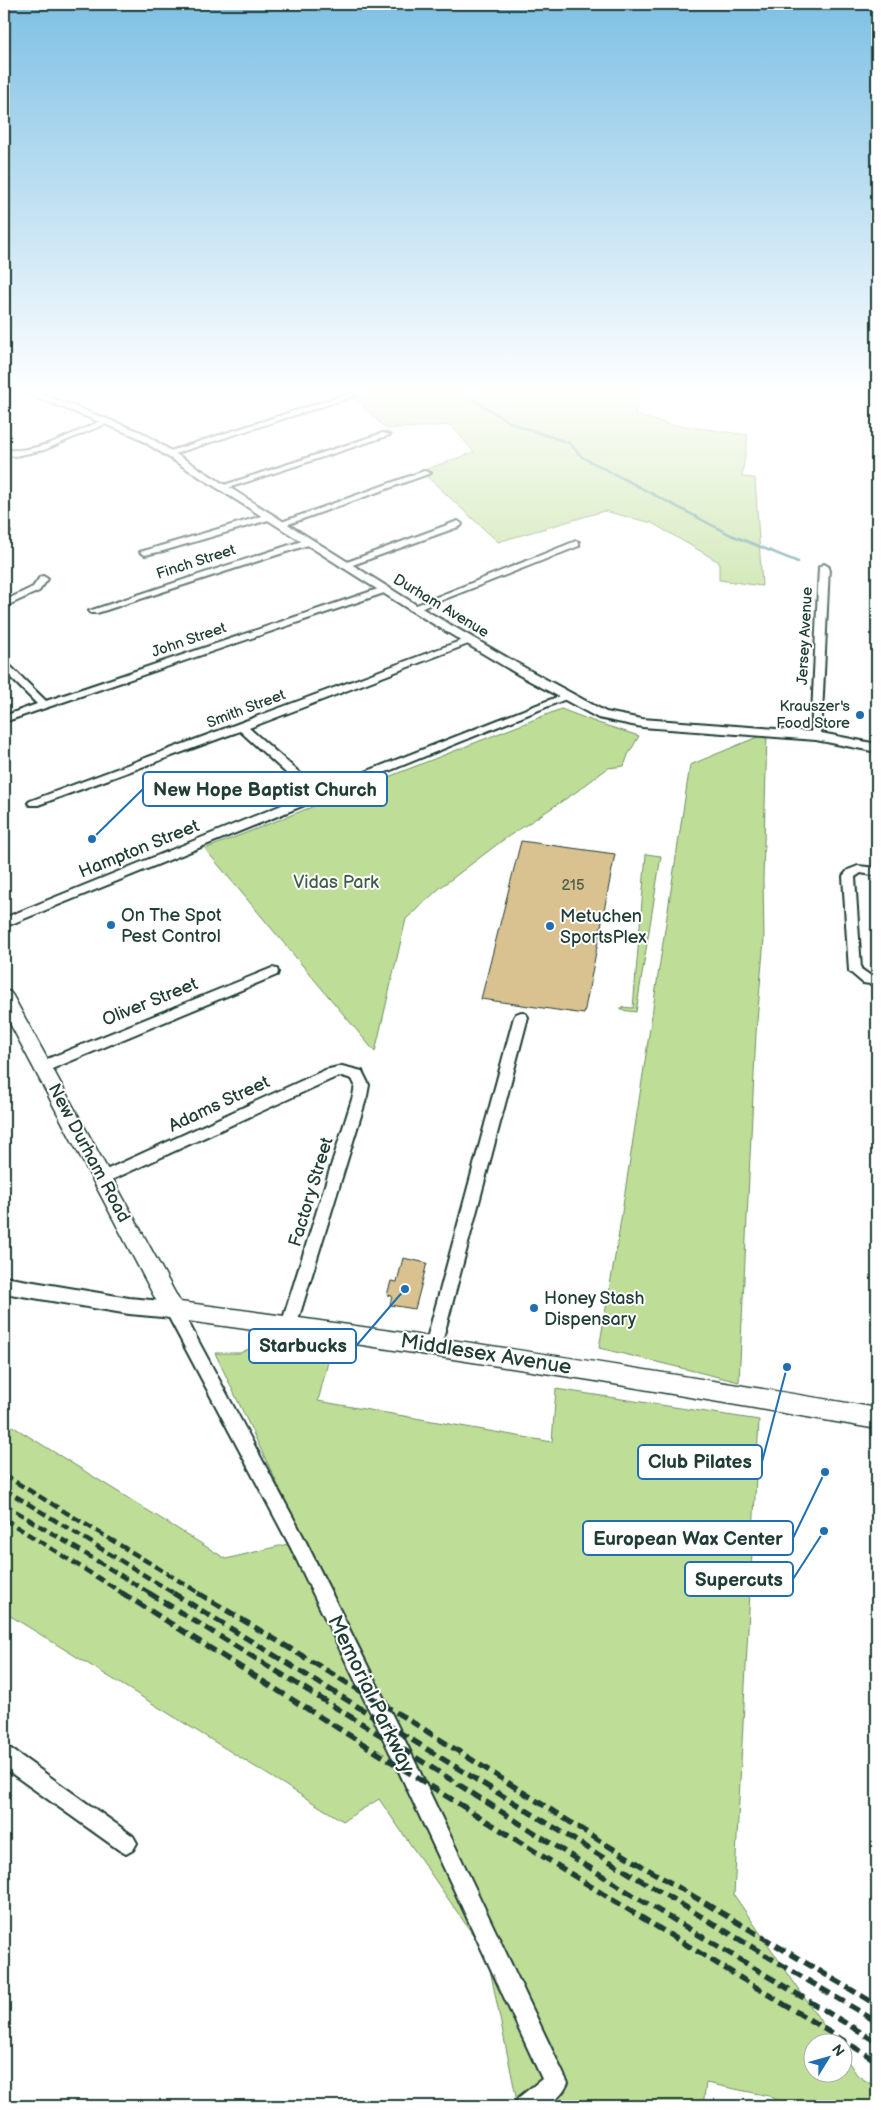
<svg xmlns="http://www.w3.org/2000/svg" width="881" height="2110" viewBox="0 0 881 2110" font-family="'Balsamiq Sans',sans-serif">
	<style>
		.green { fill: #bede97; stroke: #6e8e66 }
		.lines { fill: none; stroke-linecap: round; stroke-linejoin: round }
		.stream { stroke: #5a9699; stroke-width: 2.5 }
		.building { fill: #d9c190; stroke: #1f3d34 }
		.minor-casing { stroke: #1f3d34; stroke-width: 4 }
		.tertiary-casing { stroke: #1f3d34; stroke-width: 4 }
		.secondary-casing { stroke: #1f3d34; stroke-width: 3 }
		.minor { fill: #fff; fill-rule: evenodd }
		.tertiary { fill: #fff; fill-rule: evenodd }
		.secondary { fill: #fff; fill-rule: evenodd }
		.rail-far1 { stroke: #1f3d34; stroke-width: 4.5; stroke-dasharray: 9 4.5; stroke-linecap: butt }
		.rail { stroke: #1f3d34; stroke-width: 5.5; stroke-dasharray: 11 5.5; stroke-linecap: butt }
		.poi-dot { fill: #1f6fb2; stroke: #fff; stroke-width: 2 }
		.labels { text-anchor: middle; dominant-baseline: central; stroke-width: 4; stroke-linejoin: round; paint-order: stroke }
		.far-street-label { font-size: 15px; fill: #1f3d34; stroke: #fff }
		.far-poi-label { font-size: 15px; fill: #1f3d34; stroke: #fff; text-anchor: end }
		.number-label { font-size: 15px; fill: #4e5e4b }
		.street-label { font-size: 18px; fill: #1f3d34; stroke: #fff }
		.park-label { font-size: 18px; fill: #3f5d48; stroke: #fff }
		.poi-label { font-size: 18px; fill: #1f3d34; stroke: #fff; text-anchor: start }
		.near-street-label { font-size: 21px; fill: #1f3d34; stroke: #fff }
		.leader { fill: none; stroke: #1f6fb2; stroke-width: 2 }
		.callout-dot { fill: #1f6fb2; stroke: #fff; stroke-width: 2 }
		.callout { fill: #fff; stroke: #1f6fb2; stroke-width: 2 }
		.callout-label { font-size: 19px; text-anchor: middle; font-weight: bold; fill: #1f3d34 }
	</style>
	<rect width="100%" height="100%" fill="#fff"/>
	<filter id="ink" filterUnits="userSpaceOnUse"><feTurbulence type="fractalNoise" baseFrequency=".02" numOctaves="2"/><feDisplacementMap in="SourceGraphic" scale="10" xChannelSelector="R" yChannelSelector="G"/><feConvolveMatrix kernelMatrix="1 2 1 2 8 2 1 2 1" color-interpolation-filters="sRGB"/></filter>
	<g filter="url(#ink)">
		<path class="green" d="M 347,390 L 641,390 L 635,415 L 669,424 L 748,435 L 742,477 L 755,478 L 762,586 L 719,580 L 719,562 L 652,523 L 604,511 L 498,542 L 421,471 L 474,452 L 451,425 L 386,429 Z
			M 561,709 L 598,723 L 639,736 L 628,755 L 624,766 L 608,768 L 576,792 L 503,840 L 441,887 L 406,919 L 375,1052 L 205,849 Z
			M 767,733 L 763,879 L 764,939 L 756,1033 L 739,1382 L 599,1348 L 617,1245 L 690,765 Z
			M 646,854 L 661,856 L 637,1006 L 636,1012 L 621,1010 L 621,1007 L 633,1008 Z
			M 260,1344 L 330,1354 L 318,1401 L 552,1442 L 556,1389 L 759,1420 L 734,1895 L 835,2042 L 814,2042 L 814,2072 L 844,2072 L 844,2055 L 857,2075 L 877,2088 L 877,2106 L 787,2106 L 769,2096 L 706,2083 L 703,2106 L 518,2106 L 487,1955 L 379,1799 L 343,1821 L 4,1612 L 4,1421 L 226,1559 L 304,1540 L 215,1353 L 240,1353 Z"/>
		<g class="lines">
			<path class="stream" d="M 457,390 L 513,424 L 569,443 L 582,457 L 731,535 L 798,562"/>
		</g>
		<path class="building" d="M 521,841 L 615,854 L 584,1014 L 481,999 Z
			M 403,1258 L 427,1263 L 415,1309 L 390,1305 L 392,1296 L 387,1295 L 391,1281 L 397,1282 Z"/>
		<g class="lines">
			<g class="minor-casing">
				<path id="minor" d="M 53,390 L 64,390 L 44,400 L 37,398 Z
					M 350,393 L 357,395 L 171,455 L 164,453 Z
					M 103,420 L 110,422 L 44,450 L 15,456 L 4,454 L 4,450 C 39,453 71,434 103,420 Z
					M 383,433 L 390,435 L 225,489 L 218,487 Z
					M 424,471 L 431,473 L 283,526 L 276,524 Z
					M 269,514 L 272,515 L 272,519 L 163,551 L 145,555 L 140,552 Z
					M 458,521 L 462,524 L 461,526 L 347,567 L 344,568 L 339,565 Z
					M 4,528 L 10,532 L 7,538 L 4,539 Z
					M 308,539 L 311,540 L 311,544 L 97,613 L 91,613 L 89,611 Z
					M 576,541 L 579,542 L 579,546 L 417,610 L 414,611 L 409,608 Z
					M 824,564 L 829,567 L 821,736 L 816,739 L 811,736 L 819,567 Z
					M 43,576 L 48,579 L 39,591 L 4,607 L 4,601 L 33,587 L 40,577 Z
					M 384,587 L 387,588 L 387,592 L 4,722 L 4,716 L 37,704 L 4,671 L 4,663 L 8,664 L 46,701 Z
					M 468,638 L 473,641 L 471,643 L 249,728 L 319,790 L 562,695 L 570,695 L 571,697 L 4,927 L 4,918 L 309,794 L 240,731 L 38,805 L 30,805 L 28,803 L 30,801 Z
					M 858,866 L 877,868 L 877,876 L 861,873 L 855,877 L 861,969 L 871,976 L 877,977 L 877,985 L 863,983 L 849,971 L 843,876 L 848,870 Z
					M 272,968 L 277,969 L 278,972 L 277,975 L 47,1071 L 37,1071 L 35,1067 L 37,1063 Z
					M 521,1012 L 526,1014 L 528,1017 L 441,1346 L 439,1351 L 433,1353 L 427,1351 L 425,1346 L 514,1017 L 516,1014 Z
					M 342,1066 L 362,1071 L 369,1085 L 367,1096 L 295,1330 L 289,1332 L 283,1330 L 281,1325 L 353,1096 L 355,1085 L 352,1079 L 342,1076 L 334,1078 L 107,1182 L 102,1184 L 97,1182 L 95,1178 L 97,1174 L 325,1070 Z
					M 173,1303 L 179,1305 L 303,1536 L 409,1749 L 564,2075 L 568,2083 C 557,2108 537,2106 514,2106 L 518,2098 L 542,2079 L 395,1763 L 291,1548 L 165,1310 L 167,1305 Z
					M 4,1746 L 11,1749 L 133,1836 L 137,1843 L 133,1850 L 126,1854 L 119,1850 L 4,1768 Z"/>
			</g>
			<g class="tertiary-casing">
				<path id="tertiary" d="M 18,390 L 31,390 L 141,432 L 418,606 L 527,669 L 606,712 L 642,719 L 816,732 L 877,744 L 877,752 L 816,740 L 642,727 L 598,718 L 519,675 L 410,610 L 135,436 Z
					M 4,1277 L 129,1298 L 173,1302 L 180,1304 L 183,1310 L 180,1316 L 173,1318 L 129,1314 L 4,1293 Z"/>
			</g>
			<g class="secondary-casing">
				<path id="secondary" d="M 4,990 L 10,992 L 13,996 L 180,1302 C 413,1332 645,1369 877,1408 L 877,1429 L 590,1380 L 349,1343 L 173,1319 L 165,1317 L 4,1012 Z"/>
			</g>
			<use href="#minor" class="minor"/>
			<use href="#tertiary" class="tertiary"/>
			<use href="#secondary" class="secondary"/>
			<path class="rail-far1" d="M 4,1475 L 201,1594
				M 4,1489 L 175,1594
				M 4,1504 L 151,1594
				M 4,1519 L 124,1594"/>
			<path class="rail" d="M 122,1593 L 603,1894 L 877,2061
				M 149,1593 L 382,1736 L 636,1897 L 877,2042
				M 173,1593 L 599,1855 L 877,2022
				M 198,1593 L 417,1725 L 600,1841 L 877,2005"/>
		</g>
	</g>
	<linearGradient id="sky" x2="0" y2="1"><stop stop-color="#7fc0e4"/><stop offset="0.57" stop-color="#fff"/><stop offset="1" stop-color="#fff" stop-opacity="0"/></linearGradient>
	<rect width="881" height="686" fill="url(#sky)"/>
	<g class="poi-dot">
		<circle cx="860" cy="715" r="5"/>
		<circle cx="111" cy="925" r="5"/>
		<circle cx="550" cy="926" r="5"/>
		<circle cx="534" cy="1308" r="5"/>
	</g>
	<g class="labels">
		<g class="far-street-label">
			<text transform="translate(196 562) rotate(-18)">Finch Street</text>
			<text transform="translate(441 606) rotate(31)">Durham Avenue</text>
			<text transform="translate(805 636) rotate(-87)">Jersey Avenue</text>
			<text transform="translate(189 640) rotate(-19)">John Street</text>
			<text transform="translate(246 709) rotate(-21)">Smith Street</text>
		</g>
		<g class="far-poi-label">
			<text x="850" y="706">Krauszer's<tspan x="850" dy="17">Food Store</tspan></text>
		</g>
		<g class="number-label">
			<text x="573" y="885">215</text>
		</g>
		<g class="street-label">
			<text transform="translate(139 849) rotate(-22)">Hampton Street</text>
			<text transform="translate(150 1002) rotate(-22)">Oliver Street</text>
			<text transform="translate(219 1104) rotate(-25)">Adams Street</text>
			<text transform="translate(89 1153) rotate(62)">New Durham Road</text>
			<text transform="translate(311 1192) rotate(-73)">Factory Street</text>
		</g>
		<g class="park-label">
			<text x="336" y="882">Vidas Park</text>
		</g>
		<g class="poi-label">
			<text x="121" y="915">On The Spot<tspan x="121" dy="21">Pest Control</tspan></text>
			<text x="560" y="916">Metuchen<tspan x="560" dy="21">SportsPlex</tspan></text>
			<text x="544" y="1298">Honey Stash<tspan x="544" dy="21">Dispensary</tspan></text>
		</g>
		<g class="near-street-label">
			<text transform="translate(486 1354) rotate(9)">Middlesex Avenue</text>
			<text transform="translate(371 1694) rotate(64)">Memorial Parkway</text>
		</g>
	</g>
	<path class="leader" d="M92 839L143 789M405 1289L356 1346M787 1367L762 1462M825 1472L793 1538M824 1531L793 1579"/>
	<g class="callout-dot">
		<circle cx="92" cy="839" r="5"/>
		<circle cx="405" cy="1289" r="5"/>
		<circle cx="787" cy="1367" r="5"/>
		<circle cx="825" cy="1472" r="5"/>
		<circle cx="824" cy="1531" r="5"/>
	</g>
	<g class="callout">
		<rect x="143" y="772" width="244" height="34" rx="5"/>
		<rect x="249" y="1329" width="107" height="34" rx="5"/>
		<rect x="638" y="1445" width="124" height="34" rx="5"/>
		<rect x="583" y="1521" width="210" height="34" rx="5"/>
		<rect x="685" y="1562" width="108" height="34" rx="5"/>
	</g>
	<g class="callout-label">
		<text x="265" y="796">New Hope Baptist Church</text>
		<text x="303" y="1352">Starbucks</text>
		<text x="700" y="1468">Club Pilates</text>
		<text x="688" y="1545">European Wax Center</text>
		<text x="739" y="1586">Supercuts</text>
	</g>
	<rect width="881" height="2110" fill="none" stroke="#fff" stroke-width="20"/>
	<rect x="10" y="10" width="861" height="2090" fill="none" stroke="#1f3d34" stroke-width="2" filter="url(#ink)"/>
	<g transform="translate(828 2058) rotate(53)"><circle r="24" fill="#ffffff" stroke="#a5b1ae"/>
	<path d="M0-4L9 19L0 12L-9 19Z" fill="#1f6fb2"/>
	<text y="-8" font-size="14" font-weight="bold" text-anchor="middle" fill="#1f3d34">N</text>
	</g>
</svg>
